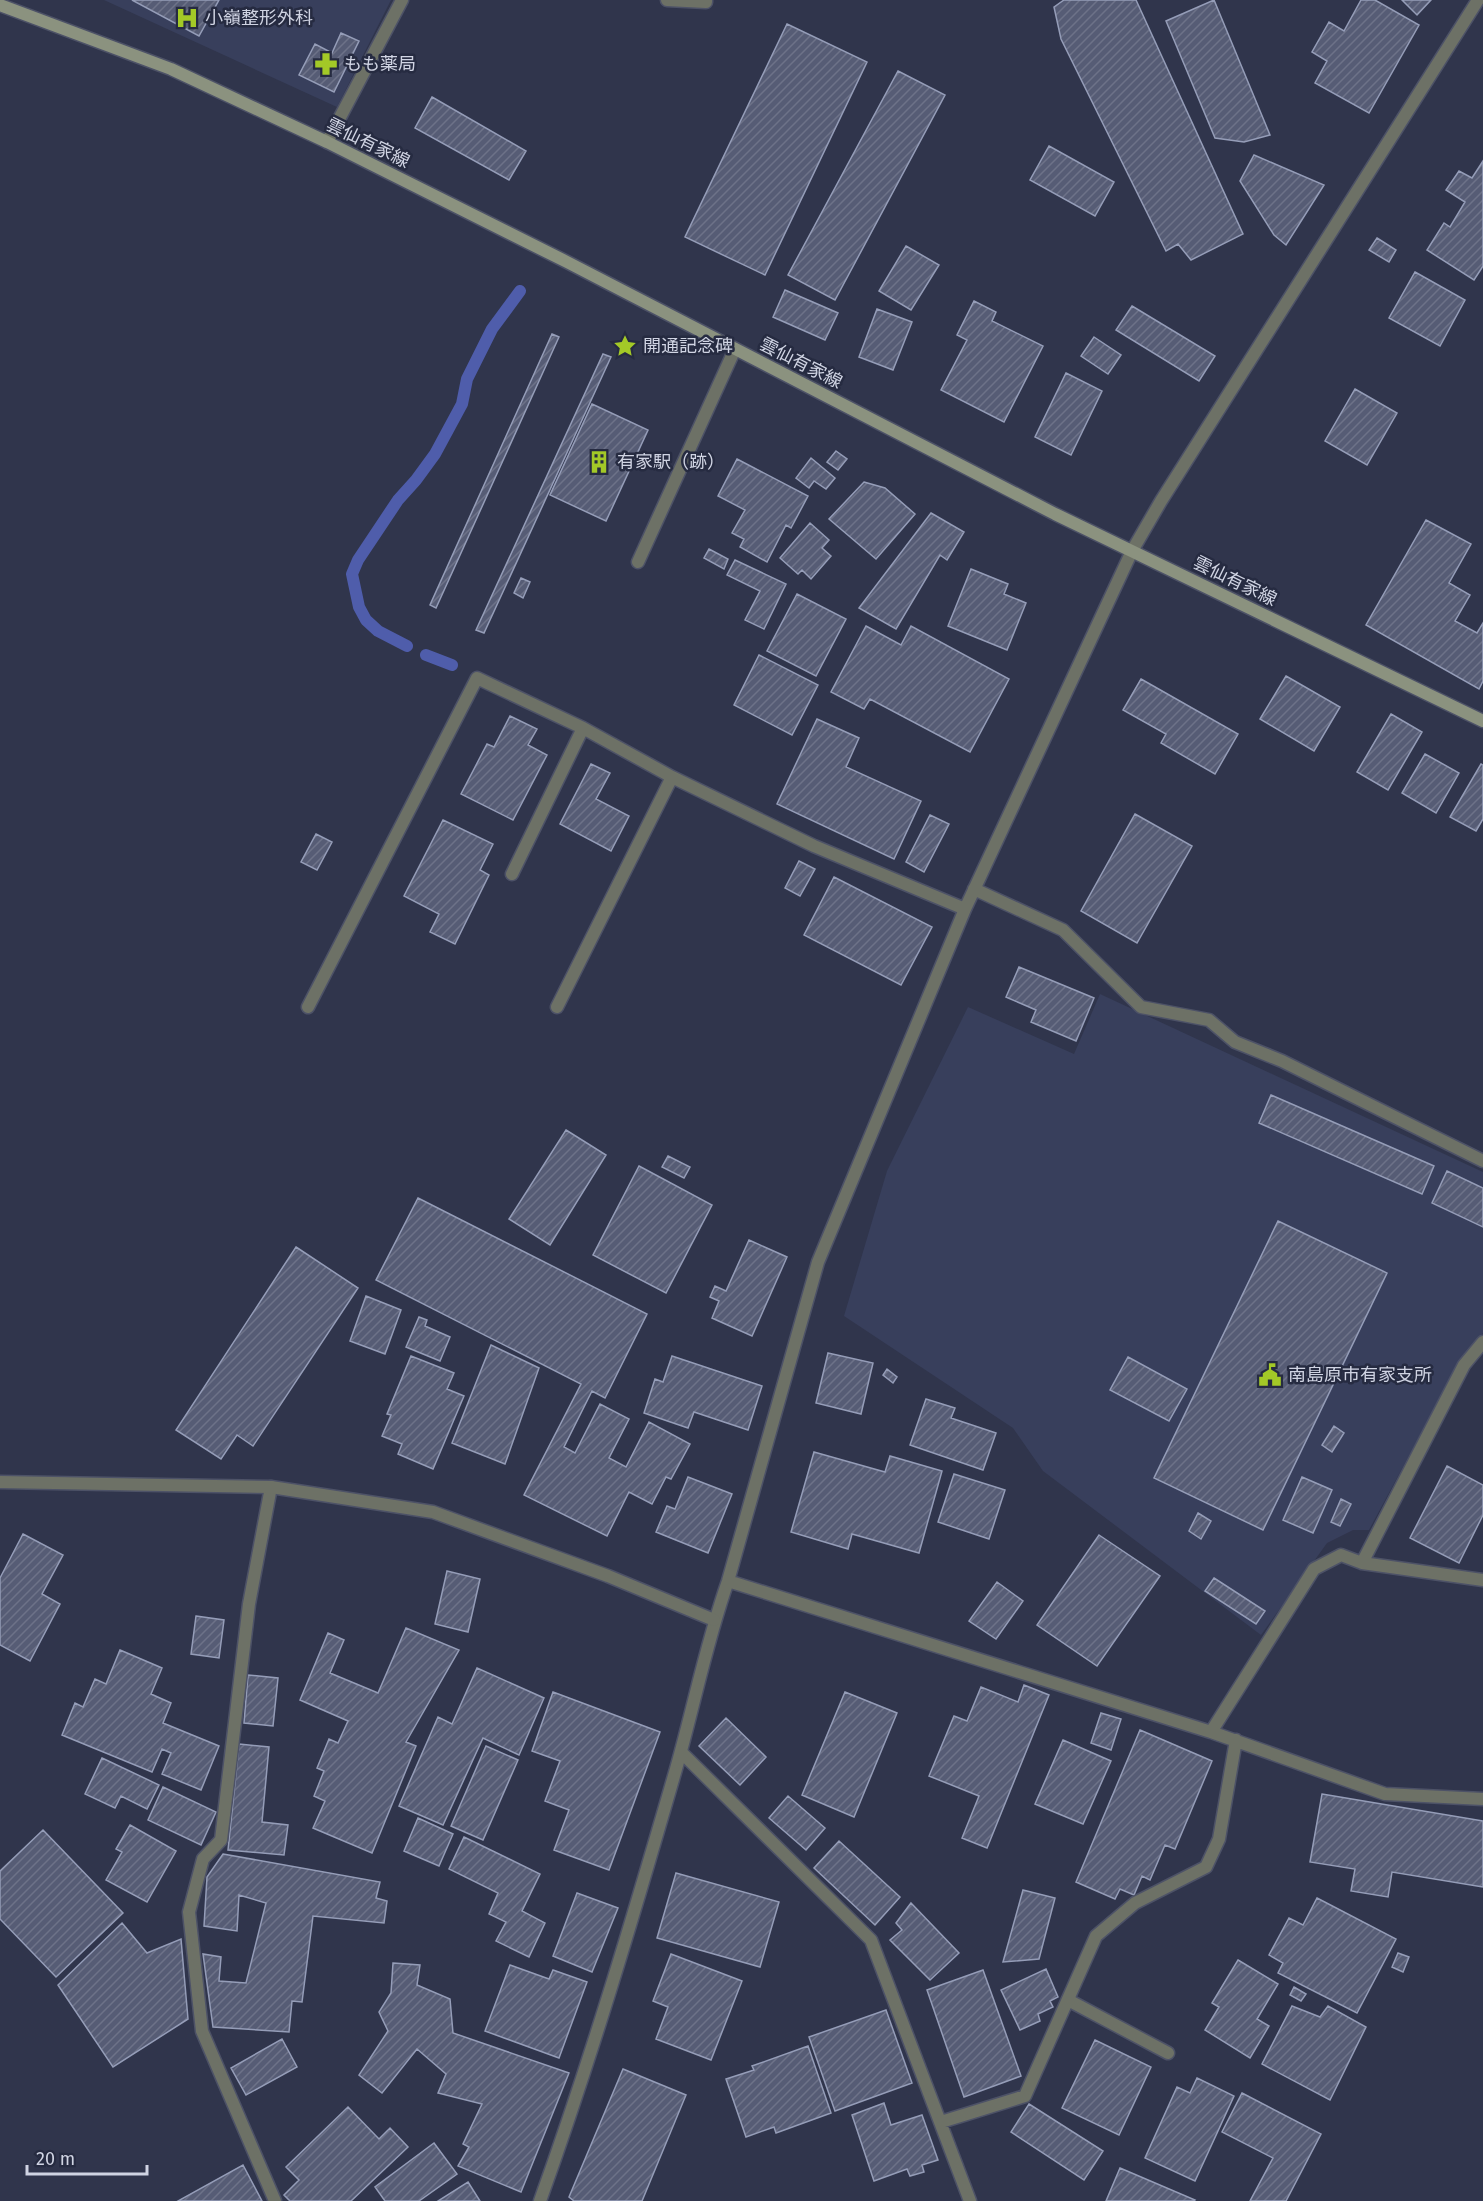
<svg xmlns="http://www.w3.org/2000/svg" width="1483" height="2201" viewBox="0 0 1483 2201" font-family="'Fira Sans','Noto Sans JP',sans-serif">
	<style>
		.built { fill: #383f5c }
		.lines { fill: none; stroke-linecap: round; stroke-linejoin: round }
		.stream { stroke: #4f5dab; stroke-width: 12 }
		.building { fill: url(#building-hatch); stroke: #959db8; stroke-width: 1.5 }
		.service-casing { stroke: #4d5267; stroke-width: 15 }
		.minor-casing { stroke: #4d5267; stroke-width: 15 }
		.tertiary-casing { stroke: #4d5267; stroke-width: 15 }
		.secondary-casing { stroke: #4d5267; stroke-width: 15 }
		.service { stroke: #6d7166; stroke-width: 12 }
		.minor { stroke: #6d7166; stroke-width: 12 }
		.tertiary { stroke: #6d7166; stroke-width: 12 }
		.secondary { stroke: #8b927f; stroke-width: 12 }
		.labels { text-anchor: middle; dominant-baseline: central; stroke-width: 5; stroke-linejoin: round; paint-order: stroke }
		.poi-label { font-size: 18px; fill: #d0d4e3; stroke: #262b41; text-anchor: start }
		.street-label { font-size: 18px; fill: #d0d4e3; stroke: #262b41 }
	</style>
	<defs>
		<pattern id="building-hatch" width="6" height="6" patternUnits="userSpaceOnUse" patternTransform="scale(1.5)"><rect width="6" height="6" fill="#565c75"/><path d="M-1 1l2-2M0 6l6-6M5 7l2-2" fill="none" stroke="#6d7288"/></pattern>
	</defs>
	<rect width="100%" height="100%" fill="#30354c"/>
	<path class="built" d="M 104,0 L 391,0 L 337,107 Z
		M 1100,994 L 1483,1172 L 1483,1333 L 1459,1363 L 1369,1530 L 1353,1530 L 1327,1543 L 1261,1635 L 1043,1471 L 1013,1428 L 844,1316 L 887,1171 L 968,1007 L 1074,1054 Z"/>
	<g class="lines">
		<path class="stream" d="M 407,646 L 378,631 L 366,620 L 359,607 L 352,574 L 358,560 L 398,500 L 416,480 L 435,454 L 462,404 L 467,379 L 492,329 L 520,291
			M 426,655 L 452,665"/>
	</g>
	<path class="building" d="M 132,0 L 219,0 L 199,36 Z
		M 1064,0 L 1136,0 L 1243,234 L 1191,260 L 1178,244 L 1166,251 L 1061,39 L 1054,7 Z
		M 1214,0 L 1270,135 L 1244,142 L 1215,138 L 1166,21 Z
		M 1361,0 L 1375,0 L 1419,25 L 1369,113 L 1315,83 L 1327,61 L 1312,52 L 1329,22 L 1344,31 Z
		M 1402,0 L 1431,0 L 1417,15 Z
		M 787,24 L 867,62 L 765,275 L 685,237 Z
		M 341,33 L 359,41 L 334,92 L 299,75 L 315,44 L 332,53 Z
		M 898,71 L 945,95 L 835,300 L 788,275 Z
		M 432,97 L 526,151 L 509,180 L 415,128 Z
		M 1049,146 L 1114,182 L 1095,216 L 1030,180 Z
		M 1254,155 L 1324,185 L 1286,245 L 1274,235 L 1240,181 Z
		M 1483,161 L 1483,266 L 1474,280 L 1427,250 L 1444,223 L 1450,227 L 1465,202 L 1446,190 L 1459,171 L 1472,178 Z
		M 1377,238 L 1396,250 L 1389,262 L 1369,250 Z
		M 906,246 L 939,265 L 911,310 L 879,291 Z
		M 1415,272 L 1465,300 L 1440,346 L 1389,318 Z
		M 785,290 L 838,313 L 825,340 L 773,317 Z
		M 974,301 L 996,312 L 992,321 L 1043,346 L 1004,422 L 941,390 L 967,340 L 957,335 Z
		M 1132,306 L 1215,356 L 1199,381 L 1116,330 Z
		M 877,309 L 912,322 L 893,370 L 859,357 Z
		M 552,334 L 559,337 L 436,608 L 430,605 Z
		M 1094,337 L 1121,355 L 1108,374 L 1081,356 Z
		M 603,354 L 611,357 L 484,633 L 476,630 Z
		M 1066,373 L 1102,391 L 1071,455 L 1035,437 Z
		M 1355,389 L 1397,413 L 1367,465 L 1325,441 Z
		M 592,404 L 648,430 L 606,521 L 550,495 Z
		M 836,451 L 847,459 L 838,470 L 827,462 Z
		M 811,458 L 835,478 L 826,489 L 814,481 L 809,488 L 796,478 Z
		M 737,459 L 808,496 L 791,528 L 786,525 L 767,562 L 740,547 L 744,539 L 732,533 L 745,510 L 718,496 Z
		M 864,482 L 885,488 L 915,514 L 876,559 L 829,519 Z
		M 931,513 L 964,532 L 947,560 L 940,555 L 896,629 L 859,608 Z
		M 1426,520 L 1471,544 L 1449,583 L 1470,595 L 1455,621 L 1477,633 L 1483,623 L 1483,681 L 1479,689 L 1366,625 Z
		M 810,523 L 829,540 L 822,548 L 831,556 L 811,579 L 802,570 L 798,574 L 780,558 Z
		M 709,549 L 728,559 L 724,569 L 704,558 Z
		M 735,560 L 786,584 L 764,629 L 745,620 L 760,591 L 727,575 Z
		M 971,569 L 1008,584 L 1004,594 L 1026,603 L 1007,650 L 948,626 Z
		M 521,578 L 530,582 L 523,598 L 514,593 Z
		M 797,594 L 846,619 L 816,676 L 767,651 Z
		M 866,626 L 901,645 L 911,626 L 1009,679 L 970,752 L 870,699 L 864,709 L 831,692 Z
		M 759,655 L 818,685 L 792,735 L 734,705 Z
		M 1286,676 L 1340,707 L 1314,751 L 1260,719 Z
		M 1141,679 L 1238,734 L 1215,774 L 1161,743 L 1166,734 L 1123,710 Z
		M 1391,714 L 1422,732 L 1388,790 L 1357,772 Z
		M 510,716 L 537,729 L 528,745 L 547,755 L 513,820 L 461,794 L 487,744 L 494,747 Z
		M 817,719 L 859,738 L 846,767 L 921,801 L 894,859 L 777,804 Z
		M 1425,754 L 1459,773 L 1436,813 L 1402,793 Z
		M 591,764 L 610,773 L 596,799 L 629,816 L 611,851 L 560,824 Z
		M 1481,764 L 1483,765 L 1483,819 L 1476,831 L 1450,817 Z
		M 1135,814 L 1192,846 L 1137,943 L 1081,911 Z
		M 930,815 L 949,824 L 924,872 L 906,862 Z
		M 443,820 L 493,844 L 480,870 L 489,875 L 455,944 L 430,932 L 439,914 L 404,896 Z
		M 316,834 L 332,842 L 317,870 L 301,862 Z
		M 799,861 L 815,869 L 800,896 L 785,888 Z
		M 834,877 L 932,927 L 901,985 L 804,935 Z
		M 1019,967 L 1094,998 L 1076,1041 L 1031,1022 L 1036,1010 L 1006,997 Z
		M 1271,1095 L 1434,1166 L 1422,1194 L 1259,1123 Z
		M 566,1130 L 606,1155 L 550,1245 L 509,1219 Z
		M 668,1156 L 690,1167 L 684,1178 L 662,1167 Z
		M 639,1166 L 712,1205 L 666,1293 L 593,1255 Z
		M 1447,1171 L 1483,1188 L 1483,1227 L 1432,1203 Z
		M 418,1198 L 647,1314 L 605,1398 L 592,1391 L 564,1447 L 575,1453 L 600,1404 L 629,1419 L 609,1458 L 626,1467 L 649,1422 L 690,1444 L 671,1479 L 666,1477 L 652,1504 L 629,1492 L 607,1536 L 524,1495 L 581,1384 L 376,1280 Z
		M 1278,1221 L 1387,1273 L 1263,1530 L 1154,1478 Z
		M 749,1240 L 787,1257 L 752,1336 L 712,1318 L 719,1301 L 710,1297 L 715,1286 L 726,1291 Z
		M 296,1247 L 358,1288 L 253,1446 L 237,1435 L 221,1459 L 176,1430 Z
		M 366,1296 L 401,1310 L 385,1354 L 350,1341 Z
		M 419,1317 L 427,1320 L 425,1326 L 450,1337 L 440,1361 L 406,1347 Z
		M 491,1345 L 539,1368 L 505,1464 L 452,1443 Z
		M 828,1353 L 873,1363 L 861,1414 L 816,1403 Z
		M 411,1356 L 454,1373 L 447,1389 L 464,1396 L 433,1469 L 398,1454 L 402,1444 L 382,1436 L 391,1415 L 387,1414 Z
		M 672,1356 L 762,1386 L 748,1430 L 694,1412 L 688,1428 L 644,1413 L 655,1379 L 663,1382 Z
		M 1128,1357 L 1187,1389 L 1169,1421 L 1110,1390 Z
		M 887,1369 L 897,1377 L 893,1383 L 883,1375 Z
		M 926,1399 L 955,1408 L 951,1418 L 996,1433 L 983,1470 L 910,1445 Z
		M 1334,1426 L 1344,1433 L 1332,1452 L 1322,1445 Z
		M 814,1452 L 885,1472 L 890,1456 L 942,1471 L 919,1553 L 852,1534 L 848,1549 L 791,1532 Z
		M 1447,1466 L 1483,1485 L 1483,1515 L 1459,1563 L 1410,1538 Z
		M 954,1474 L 1005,1490 L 989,1539 L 938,1522 Z
		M 688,1477 L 732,1494 L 708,1553 L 656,1532 L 667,1506 L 675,1509 Z
		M 1302,1477 L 1332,1490 L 1313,1533 L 1283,1520 Z
		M 1341,1499 L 1351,1504 L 1340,1526 L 1331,1522 Z
		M 1198,1513 L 1211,1521 L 1201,1539 L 1189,1531 Z
		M 23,1534 L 63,1555 L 42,1594 L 60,1604 L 30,1661 L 0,1645 L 0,1578 Z
		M 1099,1535 L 1160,1576 L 1097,1666 L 1037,1625 Z
		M 447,1571 L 480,1579 L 468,1632 L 435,1624 Z
		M 1214,1578 L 1265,1611 L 1256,1624 L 1205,1591 Z
		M 997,1582 L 1023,1601 L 996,1639 L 969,1621 Z
		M 196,1616 L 224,1620 L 219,1658 L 191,1654 Z
		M 406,1628 L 459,1650 L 406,1742 L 416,1746 L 372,1853 L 313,1828 L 325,1801 L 314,1796 L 324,1771 L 317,1768 L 329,1739 L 338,1743 L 348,1721 L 300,1700 L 328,1633 L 344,1640 L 330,1673 L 378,1693 Z
		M 120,1650 L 162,1668 L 151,1694 L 171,1703 L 163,1723 L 219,1746 L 201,1790 L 162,1774 L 171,1753 L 162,1749 L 152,1772 L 62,1735 L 75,1703 L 83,1707 L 95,1679 L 106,1684 Z
		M 477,1668 L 544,1698 L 519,1755 L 483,1738 L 443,1825 L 399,1806 L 438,1717 L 452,1724 Z
		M 248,1675 L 278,1678 L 273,1726 L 244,1723 Z
		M 1024,1685 L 1049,1695 L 987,1848 L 962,1838 L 979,1796 L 929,1776 L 954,1716 L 967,1721 L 981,1687 L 1018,1702 Z
		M 553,1692 L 660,1732 L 609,1870 L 554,1850 L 569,1810 L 545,1801 L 560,1761 L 532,1751 Z
		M 845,1692 L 897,1713 L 854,1817 L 802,1795 Z
		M 1101,1713 L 1121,1719 L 1111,1750 L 1091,1743 Z
		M 726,1718 L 766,1757 L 740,1785 L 699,1746 Z
		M 1140,1730 L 1212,1761 L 1175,1849 L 1165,1845 L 1150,1880 L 1142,1876 L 1134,1895 L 1120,1889 L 1115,1899 L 1076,1882 Z
		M 1063,1740 L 1111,1761 L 1083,1824 L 1035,1804 Z
		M 239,1744 L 269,1747 L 262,1822 L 288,1825 L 284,1855 L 228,1850 Z
		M 486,1746 L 518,1760 L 483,1840 L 451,1826 Z
		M 102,1758 L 159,1785 L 147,1809 L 121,1796 L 115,1808 L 85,1794 Z
		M 163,1787 L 216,1812 L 201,1845 L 148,1820 Z
		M 1322,1794 L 1483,1821 L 1483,1887 L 1392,1872 L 1388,1897 L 1351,1891 L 1355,1869 L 1310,1862 Z
		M 788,1796 L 825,1828 L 806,1850 L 769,1818 Z
		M 418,1818 L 453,1834 L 439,1866 L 404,1851 Z
		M 130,1825 L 176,1851 L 147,1902 L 106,1880 L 122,1852 L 116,1849 Z
		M 43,1830 L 123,1913 L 56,1977 L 0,1919 L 0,1871 Z
		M 464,1837 L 540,1874 L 522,1911 L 545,1923 L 529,1957 L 496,1941 L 506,1922 L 489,1914 L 498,1893 L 449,1869 Z
		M 839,1841 L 900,1897 L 875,1925 L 814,1868 Z
		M 223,1854 L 380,1882 L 376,1898 L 387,1901 L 384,1923 L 313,1916 L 302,2002 L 292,2001 L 289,2032 L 213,2027 L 203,1954 L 221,1957 L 219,1981 L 246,1983 L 266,1903 L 239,1895 L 237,1931 L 204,1926 L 207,1877 Z
		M 676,1873 L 779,1902 L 760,1967 L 657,1938 Z
		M 1023,1890 L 1055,1898 L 1039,1959 L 1003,1962 Z
		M 577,1893 L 618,1908 L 592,1972 L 553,1956 Z
		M 1317,1898 L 1396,1939 L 1357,2013 L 1278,1973 L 1283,1963 L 1269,1955 L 1289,1918 L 1303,1925 Z
		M 911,1903 L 959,1953 L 930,1980 L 890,1940 L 902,1930 L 896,1923 Z
		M 122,1923 L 147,1953 L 181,1939 L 188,2019 L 113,2067 L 58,1985 Z
		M 1398,1953 L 1409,1957 L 1403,1972 L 1392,1967 Z
		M 671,1954 L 742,1981 L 711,2060 L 656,2039 L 668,2007 L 653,2001 Z
		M 1238,1960 L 1278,1984 L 1257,2019 L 1269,2026 L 1250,2058 L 1205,2030 L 1219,2007 L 1212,2003 Z
		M 393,1963 L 420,1965 L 417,1985 L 450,1999 L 453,2033 L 569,2073 L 521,2192 L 458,2166 L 469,2147 L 463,2144 L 482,2104 L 438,2093 L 446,2074 L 417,2049 L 382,2093 L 359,2075 L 388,2031 L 379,2012 L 391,1993 Z
		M 510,1965 L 549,1979 L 553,1970 L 587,1982 L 559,2058 L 485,2031 Z
		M 1046,1969 L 1058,1997 L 1050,2001 L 1053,2007 L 1038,2014 L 1040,2021 L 1020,2030 L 1001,1990 Z
		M 983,1970 L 1021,2076 L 964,2097 L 927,1990 Z
		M 1294,1987 L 1306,1994 L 1301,2001 L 1290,1995 Z
		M 1292,2006 L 1320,2017 L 1328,2006 L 1366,2027 L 1330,2100 L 1262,2064 Z
		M 886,2010 L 912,2083 L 835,2111 L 809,2037 Z
		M 282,2039 L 297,2067 L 246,2095 L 231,2068 Z
		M 1095,2040 L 1151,2067 L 1119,2135 L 1062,2108 Z
		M 808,2046 L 831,2113 L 776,2133 L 774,2127 L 746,2137 L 726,2079 L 754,2070 L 752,2066 Z
		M 623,2069 L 686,2095 L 642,2201 L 574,2201 L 569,2197 Z
		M 1197,2078 L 1234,2096 L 1195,2181 L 1145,2158 L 1177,2087 L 1190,2093 Z
		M 1242,2093 L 1321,2134 L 1286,2201 L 1250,2201 L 1273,2158 L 1222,2132 Z
		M 884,2103 L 891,2125 L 922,2115 L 938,2160 L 922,2165 L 924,2172 L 910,2176 L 907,2169 L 874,2181 L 852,2115 Z
		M 1029,2104 L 1103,2151 L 1084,2180 L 1011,2132 Z
		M 348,2107 L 379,2139 L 390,2128 L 408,2147 L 351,2201 L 290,2201 L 284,2195 L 299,2180 L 286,2167 Z
		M 434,2143 L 457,2174 L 419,2201 L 385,2201 L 375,2187 Z
		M 243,2165 L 262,2201 L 178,2201 Z
		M 1120,2168 L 1195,2200 L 1194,2201 L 1106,2201 Z
		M 468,2182 L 480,2201 L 438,2201 Z"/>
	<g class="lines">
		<g class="service-casing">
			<path id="service" d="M 638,562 L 735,349"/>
		</g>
		<g class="minor-casing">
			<path id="minor" d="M 667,0 L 706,2 L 706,0
				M 327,142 L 402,0
				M 512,874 L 583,728
				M 974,889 L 1063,930 L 1141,1007 L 1209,1020 L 1235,1042 L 1282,1061 L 1483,1161
				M 308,1007 L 477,678 L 583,728 L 672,777 L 814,846 L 965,909
				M 557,1007 L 672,777
				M 271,1487 L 249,1604 L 221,1840 L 203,1859 L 189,1912 L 202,2031 L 275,2201
				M 1362,1563 L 1464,1365 L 1483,1342
				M 728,1581 L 1211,1732 L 1385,1794 L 1483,1799
				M 1211,1732 L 1314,1569 L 1341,1555 L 1362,1563 L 1483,1580
				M 681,1752 L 871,1940 L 970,2201
				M 1068,2000 L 1168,2053
				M 941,2122 L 1025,2096 L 1096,1936 L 1135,1903 L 1206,1867 L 1219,1839 L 1236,1740
				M 540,2201 C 591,2059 634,1914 676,1769 C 694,1706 706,1643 728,1581 L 818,1262 L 965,909 L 1132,551 L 1161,501 L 1478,0"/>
		</g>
		<g class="tertiary-casing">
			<path id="tertiary" d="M 0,1482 L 271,1487 L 433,1512 L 608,1576 L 714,1620"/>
		</g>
		<g class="secondary-casing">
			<path id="secondary" d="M 0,5 L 171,69 L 327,142 L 567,262 L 1055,514 L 1483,721"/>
		</g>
		<use href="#service" class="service"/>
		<use href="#minor" class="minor"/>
		<use href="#tertiary" class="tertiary"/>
		<use href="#secondary" class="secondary"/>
	</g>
	<defs>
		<g id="hospital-bare" transform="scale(1.8)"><path d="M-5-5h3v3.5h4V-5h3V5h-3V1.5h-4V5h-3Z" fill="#a3c927" stroke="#262b41" stroke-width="2.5" paint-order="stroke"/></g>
		<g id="pharmacy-bare" transform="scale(1.8)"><path d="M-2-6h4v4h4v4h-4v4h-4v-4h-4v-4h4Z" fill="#a3c927" stroke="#262b41" stroke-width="2.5" paint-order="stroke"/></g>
		<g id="sight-bare" transform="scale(1.8)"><path d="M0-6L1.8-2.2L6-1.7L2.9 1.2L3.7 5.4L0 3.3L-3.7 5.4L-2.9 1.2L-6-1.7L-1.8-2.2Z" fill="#a3c927" stroke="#262b41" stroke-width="2.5" paint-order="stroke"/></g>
		<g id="building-bare" transform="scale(1.8)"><path d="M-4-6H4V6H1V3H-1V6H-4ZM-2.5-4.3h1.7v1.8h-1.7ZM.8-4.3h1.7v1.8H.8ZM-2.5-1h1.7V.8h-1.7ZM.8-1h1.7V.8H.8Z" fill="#a3c927" stroke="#262b41" stroke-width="2.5" paint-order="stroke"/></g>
		<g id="civic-bare" transform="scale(1.8)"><path d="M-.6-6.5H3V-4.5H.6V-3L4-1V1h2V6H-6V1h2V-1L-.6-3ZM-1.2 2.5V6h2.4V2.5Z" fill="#a3c927" stroke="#262b41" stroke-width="2.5" paint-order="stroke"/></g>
	</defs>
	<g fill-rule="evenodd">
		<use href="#hospital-bare" x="187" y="18"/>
		<use href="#pharmacy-bare" x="326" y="64"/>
		<use href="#sight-bare" x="625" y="346"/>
		<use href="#building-bare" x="599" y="462"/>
		<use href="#civic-bare" x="1270" y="1375"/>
	</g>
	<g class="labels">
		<g class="poi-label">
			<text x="205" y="18">小嶺整形外科</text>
			<text x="344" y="64">もも薬局</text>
			<text x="643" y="346">開通記念碑</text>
			<text x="617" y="462">有家駅（跡）</text>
			<text x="1288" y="1375">南島原市有家支所</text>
		</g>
		<g class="street-label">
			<text transform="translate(368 143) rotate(26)">雲仙有家線</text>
			<text transform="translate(801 363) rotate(27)">雲仙有家線</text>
			<text transform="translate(1235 581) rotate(26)">雲仙有家線</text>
		</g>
	</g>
	<path d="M27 2165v9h120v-9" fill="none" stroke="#d0d4e3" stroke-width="3"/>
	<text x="36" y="2165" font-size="18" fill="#d0d4e3" stroke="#262b41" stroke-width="4.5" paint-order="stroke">20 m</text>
</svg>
